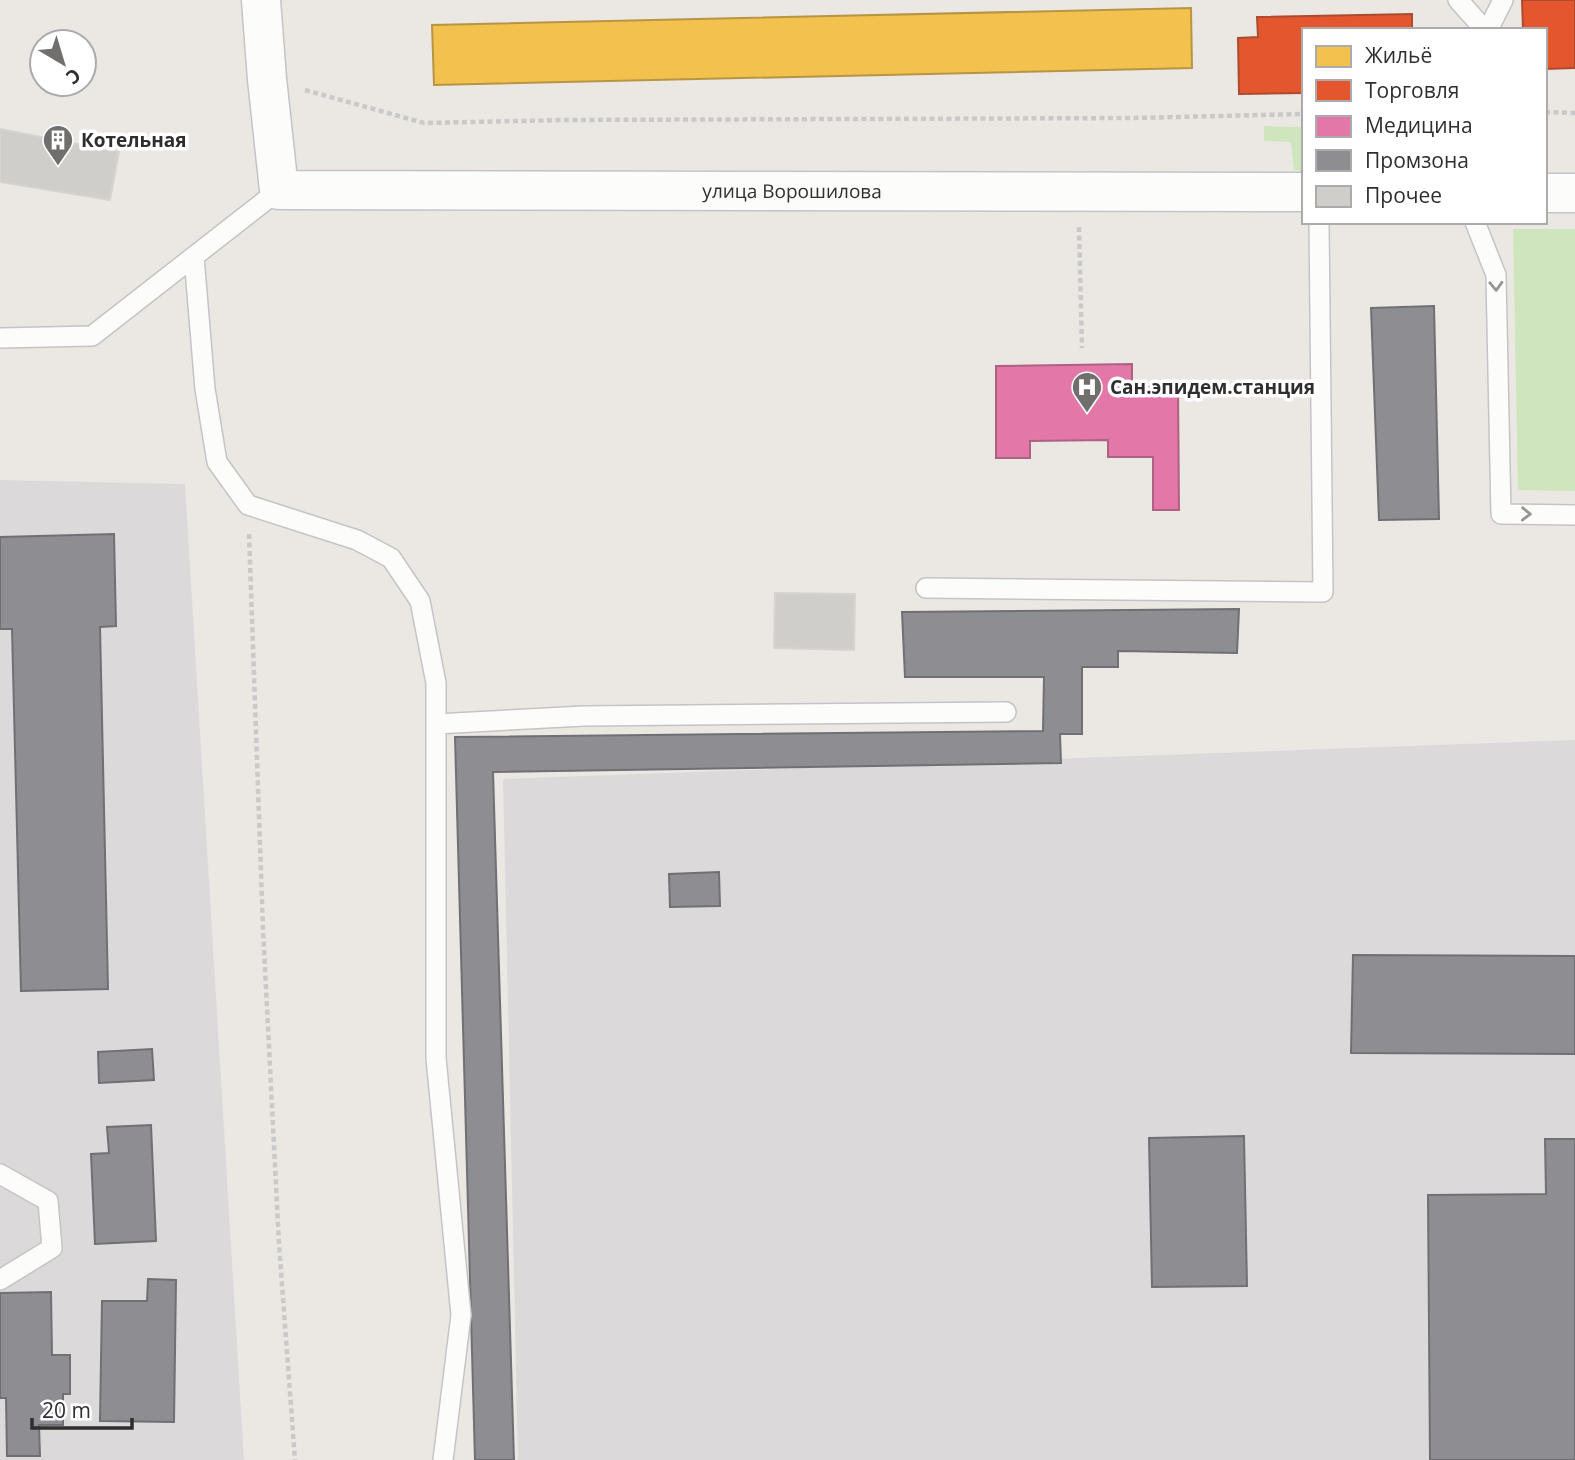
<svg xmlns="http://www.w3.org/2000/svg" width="1575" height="1460" viewBox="0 0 1575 1460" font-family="'Open Sans',sans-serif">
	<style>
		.industrial { fill: #dcd9db }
		.green { fill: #cee5be }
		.homes { fill: #f2c14e; stroke: #b79544; stroke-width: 2 }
		.shops { fill: #e4572e; stroke: #ad4b2e; stroke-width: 2 }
		.health { fill: #e377a8; stroke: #ad6183; stroke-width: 2 }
		.industry { fill: #8d8d92; stroke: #707074; stroke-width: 2 }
		.building { fill: #d0cecb; stroke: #d6d4d0; stroke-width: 2 }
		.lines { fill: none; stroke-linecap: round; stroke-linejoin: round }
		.service-casing { stroke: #c5c4c4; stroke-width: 22 }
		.tertiary-casing { stroke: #c5c4c4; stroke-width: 41 }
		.path { stroke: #c9c9c8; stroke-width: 4.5; stroke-dasharray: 5 3.5; stroke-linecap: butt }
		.service { stroke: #fcfcfb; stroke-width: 19 }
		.tertiary { stroke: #fcfcfb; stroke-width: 38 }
		.oneway { stroke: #959594 }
		.labels { text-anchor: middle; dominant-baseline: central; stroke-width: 7; stroke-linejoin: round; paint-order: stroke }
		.poi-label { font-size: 19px; font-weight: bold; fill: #2e2e2e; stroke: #fff; text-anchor: start }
		.street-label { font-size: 19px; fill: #2e2e2e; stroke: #fff }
	</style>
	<rect width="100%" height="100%" fill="#ebe8e4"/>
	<path class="industrial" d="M 0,480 L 185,484 L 244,1460 L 0,1460 Z
		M 1575,740 L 1575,1460 L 518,1460 L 503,779 Z"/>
	<path class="green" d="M 1264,126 L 1304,127 L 1304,171 L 1294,170 L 1291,142 L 1264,141 Z
		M 1513,229 L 1575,229 L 1575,491 L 1518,490 Z"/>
	<path class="homes" d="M 1191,8 L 1192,68 L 434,85 L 432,25 Z"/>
	<path class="shops" d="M 1522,0 L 1575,0 L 1575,68 L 1545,69 L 1545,30 L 1523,30 Z
		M 1412,14 L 1412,30 L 1304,30 L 1304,93 L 1239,94 L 1238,38 L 1258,37 L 1257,17 Z"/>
	<path class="health" d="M 1132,364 L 1132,388 L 1178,387 L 1179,510 L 1153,510 L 1153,457 L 1108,457 L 1108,440 L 1030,441 L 1030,458 L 996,458 L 996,366 Z"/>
	<path class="industry" d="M 1434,306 L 1439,519 L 1379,520 L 1371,308 Z
		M 114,534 L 116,626 L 100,627 L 108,989 L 21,991 L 12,629 L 0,629 L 0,537 Z
		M 1239,609 L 1237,653 L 1118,651 L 1118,667 L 1082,667 L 1082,734 L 1060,734 L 1061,763 L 493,772 L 514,1460 L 475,1460 L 455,737 L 1043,731 L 1044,677 L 905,677 L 902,612 Z
		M 719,872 L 720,906 L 670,907 L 669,874 Z
		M 1353,955 L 1575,956 L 1575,1054 L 1351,1053 Z
		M 152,1049 L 154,1080 L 99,1083 L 98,1052 Z
		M 151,1125 L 156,1241 L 95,1244 L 91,1154 L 109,1153 L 107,1127 Z
		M 1244,1136 L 1247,1286 L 1152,1287 L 1149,1138 Z
		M 1545,1139 L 1575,1139 L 1575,1460 L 1430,1460 L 1428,1195 L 1546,1194 Z
		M 148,1279 L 176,1280 L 174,1422 L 100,1421 L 102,1301 L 147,1301 Z
		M 51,1292 L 52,1355 L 70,1355 L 70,1394 L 63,1394 L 63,1425 L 39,1425 L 40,1456 L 7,1456 L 6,1398 L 0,1398 L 0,1293 Z"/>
	<path class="building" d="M 0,129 L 119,152 L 110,200 L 0,182 Z
		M 775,593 L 855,594 L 854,650 L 774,648 Z"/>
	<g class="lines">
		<g class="service-casing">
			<path id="service" d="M 1458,0 L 1485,30
				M 1488,30 L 1503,0
				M 1475,222 L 1496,275 L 1501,514 L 1575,515
				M 194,257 L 205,389 L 217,462 L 248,505 L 357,540 L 391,558 L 420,601 L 436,683 L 436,1058 L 461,1315 L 443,1460
				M 0,338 L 92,336 L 279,190
				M 926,588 L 1323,592 L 1319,222
				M 436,724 L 584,716 L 1006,712
				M 0,1174 L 48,1201 L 52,1248 L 0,1280"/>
		</g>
		<g class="tertiary-casing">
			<g id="tertiary">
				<path id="s1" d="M 261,0 L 267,79 L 279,190 L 1304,192"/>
				<path d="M 1545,193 L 1575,193"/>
			</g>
		</g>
		<path class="path" d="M 305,90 L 424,123 L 565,120 L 1133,118 L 1304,114
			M 1545,112 L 1575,113
			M 1079,227 L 1082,348
			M 249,534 L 263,929 L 279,1244 L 295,1460"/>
		<use href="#service" class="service"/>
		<use href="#tertiary" class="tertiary"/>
	</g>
	<defs><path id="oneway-chevron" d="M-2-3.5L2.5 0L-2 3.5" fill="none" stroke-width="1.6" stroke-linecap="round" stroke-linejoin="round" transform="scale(1.75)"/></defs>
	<g class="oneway">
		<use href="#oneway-chevron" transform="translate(1496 286) rotate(88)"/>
		<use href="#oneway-chevron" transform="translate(1526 514) rotate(1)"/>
	</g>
	<defs>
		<g id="building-pin" transform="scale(1.575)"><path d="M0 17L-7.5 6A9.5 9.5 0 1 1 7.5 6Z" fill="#706f6e" stroke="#fff"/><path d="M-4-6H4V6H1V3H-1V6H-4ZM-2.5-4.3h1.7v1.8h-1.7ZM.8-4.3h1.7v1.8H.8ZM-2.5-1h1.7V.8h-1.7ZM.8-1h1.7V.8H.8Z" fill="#fff"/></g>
		<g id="hospital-pin" transform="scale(1.575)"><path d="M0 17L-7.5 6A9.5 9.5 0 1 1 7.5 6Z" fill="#706f6e" stroke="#fff"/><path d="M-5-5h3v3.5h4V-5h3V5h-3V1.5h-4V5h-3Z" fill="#fff"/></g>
	</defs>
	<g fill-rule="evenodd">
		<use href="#building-pin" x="58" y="140"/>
		<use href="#hospital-pin" x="1087" y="387"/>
	</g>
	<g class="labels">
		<g class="poi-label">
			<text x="81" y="140">Котельная</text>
			<text x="1110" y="387">Сан.эпидем.станция</text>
		</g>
		<g class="street-label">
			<text stroke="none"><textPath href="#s1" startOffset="704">улица Ворошилова</textPath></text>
		</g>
	</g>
	<rect x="1302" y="28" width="245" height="196" fill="#ffffff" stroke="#ababab" stroke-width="2"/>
	<rect x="1316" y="46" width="35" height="21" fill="#f2c14e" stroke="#ababab" stroke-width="2"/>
	<text x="1365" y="63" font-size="21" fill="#2e2e2e">Жильё</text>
	<rect x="1316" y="80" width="35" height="21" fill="#e4572e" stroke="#ababab" stroke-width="2"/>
	<text x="1365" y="98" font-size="21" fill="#2e2e2e">Торговля</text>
	<rect x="1316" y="116" width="35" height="21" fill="#e377a8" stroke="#ababab" stroke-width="2"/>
	<text x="1365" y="133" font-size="21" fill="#2e2e2e">Медицина</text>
	<rect x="1316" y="150" width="35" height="21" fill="#8d8d92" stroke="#ababab" stroke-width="2"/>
	<text x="1365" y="168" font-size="21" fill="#2e2e2e">Промзона</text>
	<rect x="1316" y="186" width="35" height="21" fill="#d0cecb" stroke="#ababab" stroke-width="2"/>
	<text x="1365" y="203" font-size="21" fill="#2e2e2e">Прочее</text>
	<g transform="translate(63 63) rotate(142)"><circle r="33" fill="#ffffff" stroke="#ababab" stroke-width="2"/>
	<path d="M0-5L12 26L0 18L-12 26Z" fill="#706f6e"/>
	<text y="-10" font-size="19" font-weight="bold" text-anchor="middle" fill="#2e2e2e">С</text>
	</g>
	<path d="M32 1418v10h100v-10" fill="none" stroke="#2e2e2e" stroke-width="3.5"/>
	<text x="42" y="1418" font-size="21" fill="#2e2e2e" stroke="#ffffff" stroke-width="5" paint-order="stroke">20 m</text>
</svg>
